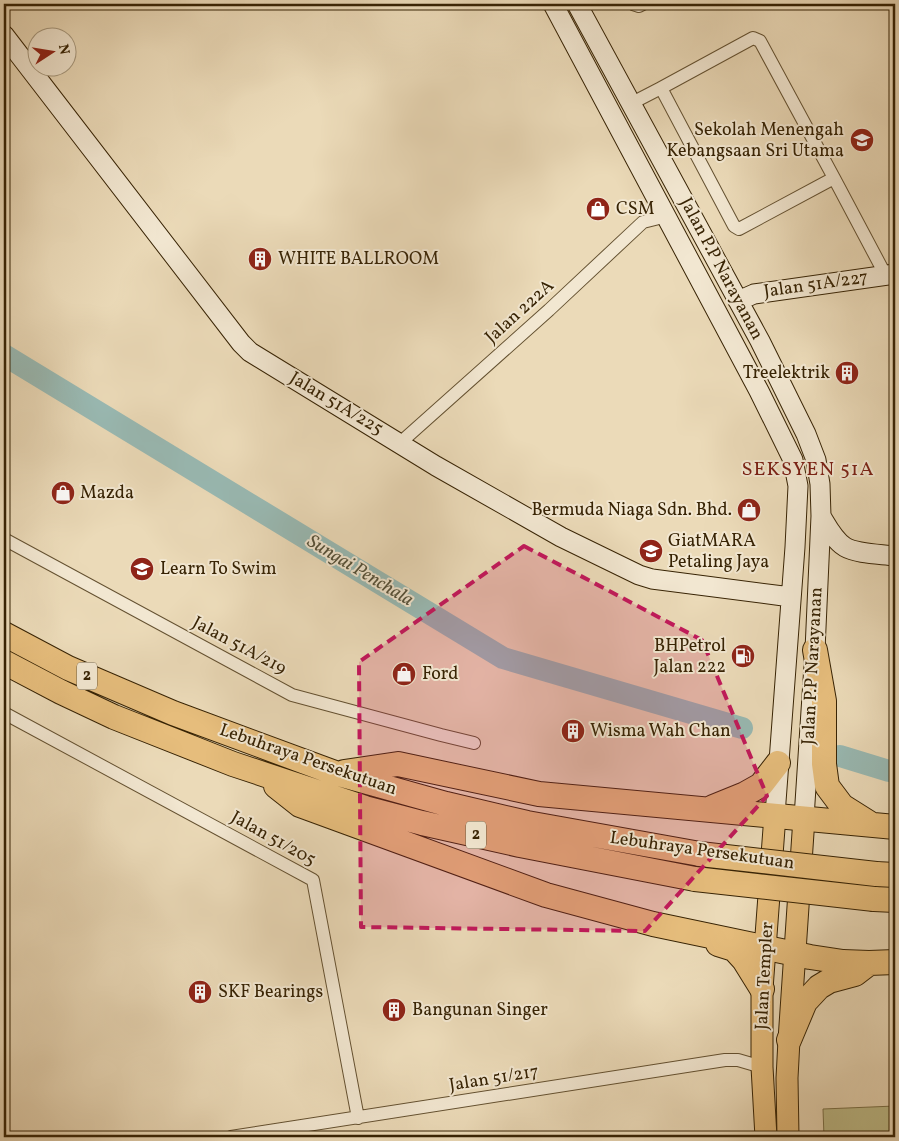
<svg xmlns="http://www.w3.org/2000/svg" width="899" height="1141" viewBox="0 0 899 1141" font-family="Vollkorn,serif">
	<style>
		.pitch { fill: #bebd8a; stroke: #7a7047 }
		.lines { fill: none; stroke-linecap: round; stroke-linejoin: round }
		.river { stroke: #99bab4; stroke-width: 22 }
		.street-casing { stroke: #645131; stroke-width: 14 }
		.secondary-casing { stroke: #372304; stroke-width: 21 }
		.primary-casing { stroke: #372304; stroke-width: 23 }
		.highway-casing { stroke: #372304; stroke-width: 26 }
		.street { stroke: #f2e7d1; stroke-width: 12 }
		.secondary { stroke: #f2e7d1; stroke-width: 19 }
		.primary { stroke: #e6bd7c; stroke-width: 21 }
		.highway { stroke: #e6bd7c; stroke-width: 24 }
		.highway-bridge-casing { stroke: #372304; stroke-width: 26; stroke-linecap: butt }
		.highway-bridge { stroke: #e6bd7c; stroke-width: 24 }
		.marked { fill: #c2185b; fill-opacity: 0.2; stroke: #c2185b; stroke-width: 4; stroke-dasharray: 10 6; stroke-linejoin: round }
		.labels { text-anchor: middle; dominant-baseline: central; stroke-width: 4; stroke-linejoin: round; paint-order: stroke }
		.shield { fill: #f2e7d1; stroke: #6f5e42; stroke-width: 1 }
		.shield-label { font-size: 16px; font-weight: bold; fill: #372304 }
		.poi-label { font-size: 18px; fill: #372304; stroke: #f2e7d1; text-anchor: start }
		.street-label { font-size: 18px; fill: #372304; stroke: #f2e7d1 }
		.water-label { font-size: 19px; font-style: italic; fill: #545039; stroke: #f2e7d1 }
		.quarter-label { font-size: 20px; letter-spacing: 1px; fill: #7a1f14; stroke: #f2e7d1 }
	</style>
	<rect width="100%" height="100%" fill="#ebdab8"/>
	<filter id="stains"><feTurbulence type="fractalNoise" baseFrequency=".004" numOctaves="4"/><feColorMatrix values="0 0 0 0 .2 0 0 0 0 .09 0 0 0 0 .02 0 0 0 .5 -.17"/></filter>
	<radialGradient id="worn" r=".72"><stop offset=".6" stop-color="#630" stop-opacity="0"/><stop offset="1" stop-color="#630" stop-opacity=".3"/></radialGradient>
	<path class="pitch" d="M 895,1106 L 895,1137 L 824,1137 L 823,1109 Z"/>
	<g class="lines">
		<path class="river" d="M 4,355 L 503,658 L 742,728
			M 840,756 L 889,771 L 895,771"/>
		<g class="street-casing">
			<path id="street" d="M 633,4 L 639,6 L 643,4
				M 753,38 L 760,41 L 834,178 L 739,229 L 734,226 L 661,88 Z
				M 632,103 L 661,88
				M 834,178 L 886,276
				M 400,443 L 549,310 L 643,222 L 667,216
				M 4,539 L 292,695 L 441,735 L 474,743
				M 4,713 L 313,880 L 358,1118
				M 231,1137 L 725,1060 L 738,1060 L 762,1067"/>
		</g>
		<g class="secondary-casing">
			<path id="secondary" d="M 553,4 L 759,391 L 793,460 L 798,486 L 795,547 L 775,815
				M 577,4 L 760,341 L 806,434 L 816,460 L 820,484 L 821,516 L 815,650 L 804,818
				M 4,35 L 241,343 L 250,352 L 436,466 L 561,537 L 639,575 L 652,579 L 791,597
				M 738,301 L 754,294 L 895,274
				M 821,516 C 827,526 834,540 845,547 C 857,554 881,554 895,556"/>
		</g>
		<g class="primary-casing">
			<path id="primary" d="M 766,1137 L 762,1067 L 762,989 L 775,815
				M 788,1137 L 787,1078 L 789,1040 L 804,818"/>
		</g>
		<g class="highway-casing">
			<path id="highway" d="M 4,634 L 68,668 L 173,713 L 335,773 L 446,804 L 527,823 L 700,854
				M 815,650 L 824,701 L 824,764 L 827,786 L 842,806 L 869,823
				M 4,662 L 61,692 L 114,717 L 233,764 L 365,808 L 422,823 L 520,845 L 695,879
				M 344,772 L 398,764 L 539,794 L 895,827
				M 276,786 L 300,805 L 546,895 L 653,924 L 810,957 L 843,962 L 869,963 L 895,962
				M 713,807 L 745,794 L 761,785 L 778,763
				M 876,874 L 895,875
				M 874,899 L 895,900
				M 718,944 L 734,949 L 744,960 L 762,989
				M 789,1040 L 805,1002 L 819,987 L 829,981 L 855,974 L 868,964"/>
		</g>
		<use href="#street" class="street"/>
		<use href="#secondary" class="secondary"/>
		<use href="#primary" class="primary"/>
		<use href="#highway" class="highway"/>
		<g class="highway-bridge-casing">
			<path id="highway-bridge" d="M 700,854 L 876,874
				M 695,879 L 874,899"/>
		</g>
		<use href="#highway-bridge" class="highway-bridge"/>
	</g>
	<path class="marked" d="M 524,546 L 702,640 L 767,796 L 645,931 L 361,927 L 359,662 Z"/>
	<defs>
		<g id="school-disc" transform="scale(1.25)"><circle r="9.5" fill="#8f2418" stroke="#f2e7d1"/><path d="M0-5L7-2L0 1L-7-2ZM-4 1L0 2.5L4 1V4Q0 6-4 4Z" fill="#fff"/></g>
		<g id="shop-disc" transform="scale(1.25)"><circle r="9.5" fill="#8f2418" stroke="#f2e7d1"/><path d="M-5-2.5h2.3a2.7 3.5 0 0 1 5.4 0H5L5.5 6h-11ZM-1.5-2.5h3a1.5 2.3 0 0 0-3 0Z" fill="#fff"/></g>
		<g id="building-disc" transform="scale(1.25)"><circle r="9.5" fill="#8f2418" stroke="#f2e7d1"/><path d="M-4-6H4V6H1V3H-1V6H-4ZM-2.5-4.3h1.7v1.8h-1.7ZM.8-4.3h1.7v1.8H.8ZM-2.5-1h1.7V.8h-1.7ZM.8-1h1.7V.8H.8Z" fill="#fff"/></g>
		<g id="university-disc" transform="scale(1.25)"><circle r="9.5" fill="#8f2418" stroke="#f2e7d1"/><path d="M0-5L7-2L0 1L-7-2ZM-4 1L0 2.5L4 1V4Q0 6-4 4Z" fill="#fff"/></g>
		<g id="fuel-disc" transform="scale(1.25)"><circle r="9.5" fill="#8f2418" stroke="#f2e7d1"/><path d="M-5.5-6h7V0h2V4h1.3V-2.5L3-4.5l.8-.8L6-3V5H2.5V1h-1V6h-7ZM-4.2-4.7v3.2H.2V-4.7Z" fill="#fff"/></g>
	</defs>
	<g fill-rule="evenodd">
		<use href="#school-disc" x="862" y="140"/>
		<use href="#shop-disc" x="598" y="209"/>
		<use href="#building-disc" x="260" y="259"/>
		<use href="#building-disc" x="847" y="373"/>
		<use href="#shop-disc" x="63" y="493"/>
		<use href="#shop-disc" x="749" y="510"/>
		<use href="#university-disc" x="651" y="551"/>
		<use href="#school-disc" x="142" y="569"/>
		<use href="#fuel-disc" x="743" y="656"/>
		<use href="#shop-disc" x="404" y="674"/>
		<use href="#building-disc" x="573" y="731"/>
		<use href="#building-disc" x="200" y="992"/>
		<use href="#building-disc" x="394" y="1010"/>
	</g>
	<g class="labels">
		<g class="shield">
			<rect x="77" y="662.5" width="20" height="27" rx="4"/>
			<rect x="466" y="821.5" width="20" height="27" rx="4"/>
		</g>
		<g class="shield-label">
			<text x="87" y="676">2</text>
			<text x="476" y="835">2</text>
		</g>
		<g class="poi-label">
			<text x="844" y="130" text-anchor="end">Sekolah Menengah<tspan x="844" dy="21">Kebangsaan Sri Utama</tspan></text>
			<text x="616" y="209">CSM</text>
			<text x="278" y="259">WHITE BALLROOM</text>
			<text x="830" y="373" text-anchor="end">Treelektrik</text>
			<text x="80" y="493">Mazda</text>
			<text x="732" y="510" text-anchor="end">Bermuda Niaga Sdn. Bhd.</text>
			<text x="668" y="541">GiatMARA<tspan x="668" dy="21">Petaling Jaya</tspan></text>
			<text x="160" y="569">Learn To Swim</text>
			<text x="726" y="646" text-anchor="end">BHPetrol<tspan x="726" dy="21">Jalan 222</tspan></text>
			<text x="422" y="674">Ford</text>
			<text x="590" y="731">Wisma Wah Chan</text>
			<text x="218" y="992">SKF Bearings</text>
			<text x="412" y="1010">Bangunan Singer</text>
		</g>
		<g class="street-label">
			<text transform="translate(721 269) rotate(62)">Jalan P.P Narayanan</text>
			<text transform="translate(816 285) rotate(-8)">Jalan 51A/227</text>
			<text transform="translate(520 312) rotate(-42)">Jalan 222A</text>
			<text transform="translate(336 404) rotate(31)">Jalan 51A/225</text>
			<text transform="translate(239 646) rotate(28)">Jalan 51A/219</text>
			<text transform="translate(813 666) rotate(-87)">Jalan P.P Narayanan</text>
			<text transform="translate(308 760) rotate(19)">Lebuhraya Persekutuan</text>
			<text transform="translate(273 839) rotate(29)">Jalan 51/205</text>
			<text transform="translate(702 851) rotate(8)">Lebuhraya Persekutuan</text>
			<text transform="translate(765 976) rotate(-87)">Jalan Templer</text>
			<text transform="translate(494 1079) rotate(-9)">Jalan 51/217</text>
		</g>
		<g class="water-label">
			<text transform="translate(360 571) rotate(31)">Sungai Penchala</text>
		</g>
		<g class="quarter-label">
			<text x="808" y="470">SEKSYEN 51A</text>
		</g>
	</g>
	<rect width="899" height="1141" fill="none" stroke="#ebdab8" stroke-width="20"/>
	<rect x="5" y="5" width="889" height="1131" fill="none" stroke="#372304" stroke-width="2.5"/>
	<rect x="10" y="10" width="879" height="1121" fill="none" stroke="#372304"/>
	<g transform="translate(52 52) rotate(78)"><circle r="24" fill="#f2e7d1" stroke="#a7997f"/>
	<path d="M0-4L9 19L0 12L-9 19Z" fill="#8f2418"/>
	<text y="-8" font-size="14" font-weight="bold" text-anchor="middle" fill="#372304">N</text>
	</g>
	<rect width="100%" height="100%" filter="url(#stains)"/>
	<rect width="100%" height="100%" fill="url(#worn)"/>
</svg>
